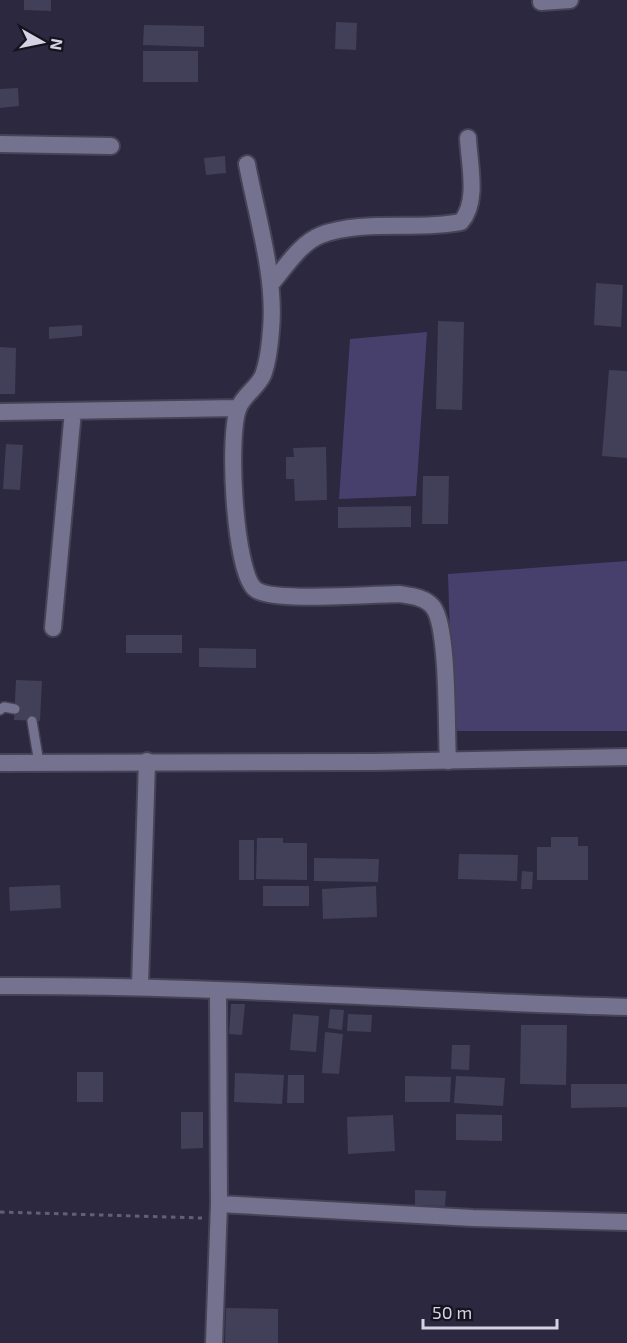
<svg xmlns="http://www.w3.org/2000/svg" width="627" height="1343" viewBox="0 0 627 1343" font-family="'Exo 2',sans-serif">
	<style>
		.green { fill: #47406c }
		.building { fill: #423f59 }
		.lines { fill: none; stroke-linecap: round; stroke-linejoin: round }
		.service-casing { stroke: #464357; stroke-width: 12 }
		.minor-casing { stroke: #464357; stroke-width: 20 }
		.tertiary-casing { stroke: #464357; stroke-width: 20 }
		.path { stroke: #636075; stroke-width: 3; stroke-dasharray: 4.5 4.5; stroke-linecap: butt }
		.service { stroke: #75728f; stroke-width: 9 }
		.minor { stroke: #75728f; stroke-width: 16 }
		.tertiary { stroke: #75728f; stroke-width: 16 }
	</style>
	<rect width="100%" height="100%" fill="#2c2840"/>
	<path class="green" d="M 427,332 L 416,496 L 339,499 L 350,339 Z
		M 627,561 L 627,731 L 453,731 L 448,574 Z"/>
	<path class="building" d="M 24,0 L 51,0 L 51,11 L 24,10 Z
		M 336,22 L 357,23 L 356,50 L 335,49 Z
		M 144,25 L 204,26 L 204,47 L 143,45 Z
		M 143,51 L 198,51 L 198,82 L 143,82 Z
		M 18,88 L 19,106 L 0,108 L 0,89 Z
		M 225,156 L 226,173 L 206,175 L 204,158 Z
		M 596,283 L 623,285 L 621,327 L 594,325 Z
		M 438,321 L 464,322 L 462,410 L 436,409 Z
		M 82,325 L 82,336 L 49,339 L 49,327 Z
		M 0,347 L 16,348 L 15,394 L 0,394 Z
		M 609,370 L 627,371 L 627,458 L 602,456 Z
		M 6,444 L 23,445 L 20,490 L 3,489 Z
		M 326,447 L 327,500 L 295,501 L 294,479 L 286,479 L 286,457 L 294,457 L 293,448 Z
		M 423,476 L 449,476 L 448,524 L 422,524 Z
		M 411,506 L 411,527 L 338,528 L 338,507 Z
		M 126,635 L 182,635 L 182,653 L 126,653 Z
		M 199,648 L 256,649 L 256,668 L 199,667 Z
		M 16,680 L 42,681 L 40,721 L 14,720 Z
		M 551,837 L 578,837 L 578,846 L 588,846 L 588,880 L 537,880 L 537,847 L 551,847 Z
		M 257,838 L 283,838 L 283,843 L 307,843 L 307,880 L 256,879 Z
		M 239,840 L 254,840 L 254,880 L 239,880 Z
		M 459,854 L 518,855 L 517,881 L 458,879 Z
		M 314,858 L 379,859 L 378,882 L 314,881 Z
		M 522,871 L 533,872 L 532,889 L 521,889 Z
		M 60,885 L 61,908 L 10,911 L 9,887 Z
		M 263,886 L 309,886 L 309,906 L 263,906 Z
		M 376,886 L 377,917 L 323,919 L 322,889 Z
		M 231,1004 L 245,1004 L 242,1035 L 229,1034 Z
		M 330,1009 L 344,1010 L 342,1030 L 328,1028 Z
		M 293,1014 L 319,1016 L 316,1052 L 290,1050 Z
		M 348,1014 L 372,1015 L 371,1032 L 347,1031 Z
		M 521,1025 L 567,1025 L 566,1085 L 520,1084 Z
		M 325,1032 L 343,1034 L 339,1074 L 322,1073 Z
		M 452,1045 L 470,1045 L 469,1070 L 451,1069 Z
		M 77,1072 L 103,1072 L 103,1102 L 77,1102 Z
		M 235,1073 L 284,1075 L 282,1104 L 234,1102 Z
		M 288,1075 L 304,1075 L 304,1103 L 287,1103 Z
		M 405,1076 L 451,1077 L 450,1102 L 405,1102 Z
		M 456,1076 L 505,1078 L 503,1106 L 454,1103 Z
		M 571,1084 L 627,1084 L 627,1107 L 571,1108 Z
		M 181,1112 L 203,1112 L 203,1148 L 181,1149 Z
		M 456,1114 L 502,1115 L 502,1141 L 456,1140 Z
		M 393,1115 L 395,1151 L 348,1154 L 347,1117 Z
		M 415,1190 L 446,1191 L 445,1206 L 415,1205 Z
		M 226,1308 L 278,1309 L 278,1343 L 225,1343 Z"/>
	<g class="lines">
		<g class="service-casing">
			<path id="service" d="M 0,710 L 4,707 L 15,709
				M 32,721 L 39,763"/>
		</g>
		<g class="minor-casing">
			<path id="minor" d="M 541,2 L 570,0
				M 0,144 L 111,146
				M 247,164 C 257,217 276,277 271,330 C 270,343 268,362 263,375 C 258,387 244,395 239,407 C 227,432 234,571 255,589 C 271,603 372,594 399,594 C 411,596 425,597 433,607 C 449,627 446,730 448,761
				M 271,284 C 285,268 300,243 321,235 C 362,219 417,231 461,222 C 479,202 469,163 468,138
				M 0,412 L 238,408
				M 53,628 L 73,411
				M 0,986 C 209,985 418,1001 627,1007
				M 140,986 L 147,761
				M 219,1204 L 473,1218 L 627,1222
				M 214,1343 L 219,1204 L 218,991"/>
		</g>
		<g class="tertiary-casing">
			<path id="tertiary" d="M 0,763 L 374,762 L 627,757"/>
		</g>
		<path class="path" d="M 0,1212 L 202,1218"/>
		<use href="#service" class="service"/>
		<use href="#minor" class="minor"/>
		<use href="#tertiary" class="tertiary"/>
	</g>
	<g transform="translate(42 42) rotate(99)" stroke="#14131e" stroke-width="4.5" paint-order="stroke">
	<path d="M0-4.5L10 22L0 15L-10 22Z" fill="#d5d3e3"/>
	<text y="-9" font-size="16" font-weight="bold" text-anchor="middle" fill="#d5d3e3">N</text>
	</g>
	<path d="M423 1319v9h134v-9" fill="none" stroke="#d5d3e3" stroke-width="3"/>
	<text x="432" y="1319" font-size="18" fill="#d5d3e3" stroke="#14131e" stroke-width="4.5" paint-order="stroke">50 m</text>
</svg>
